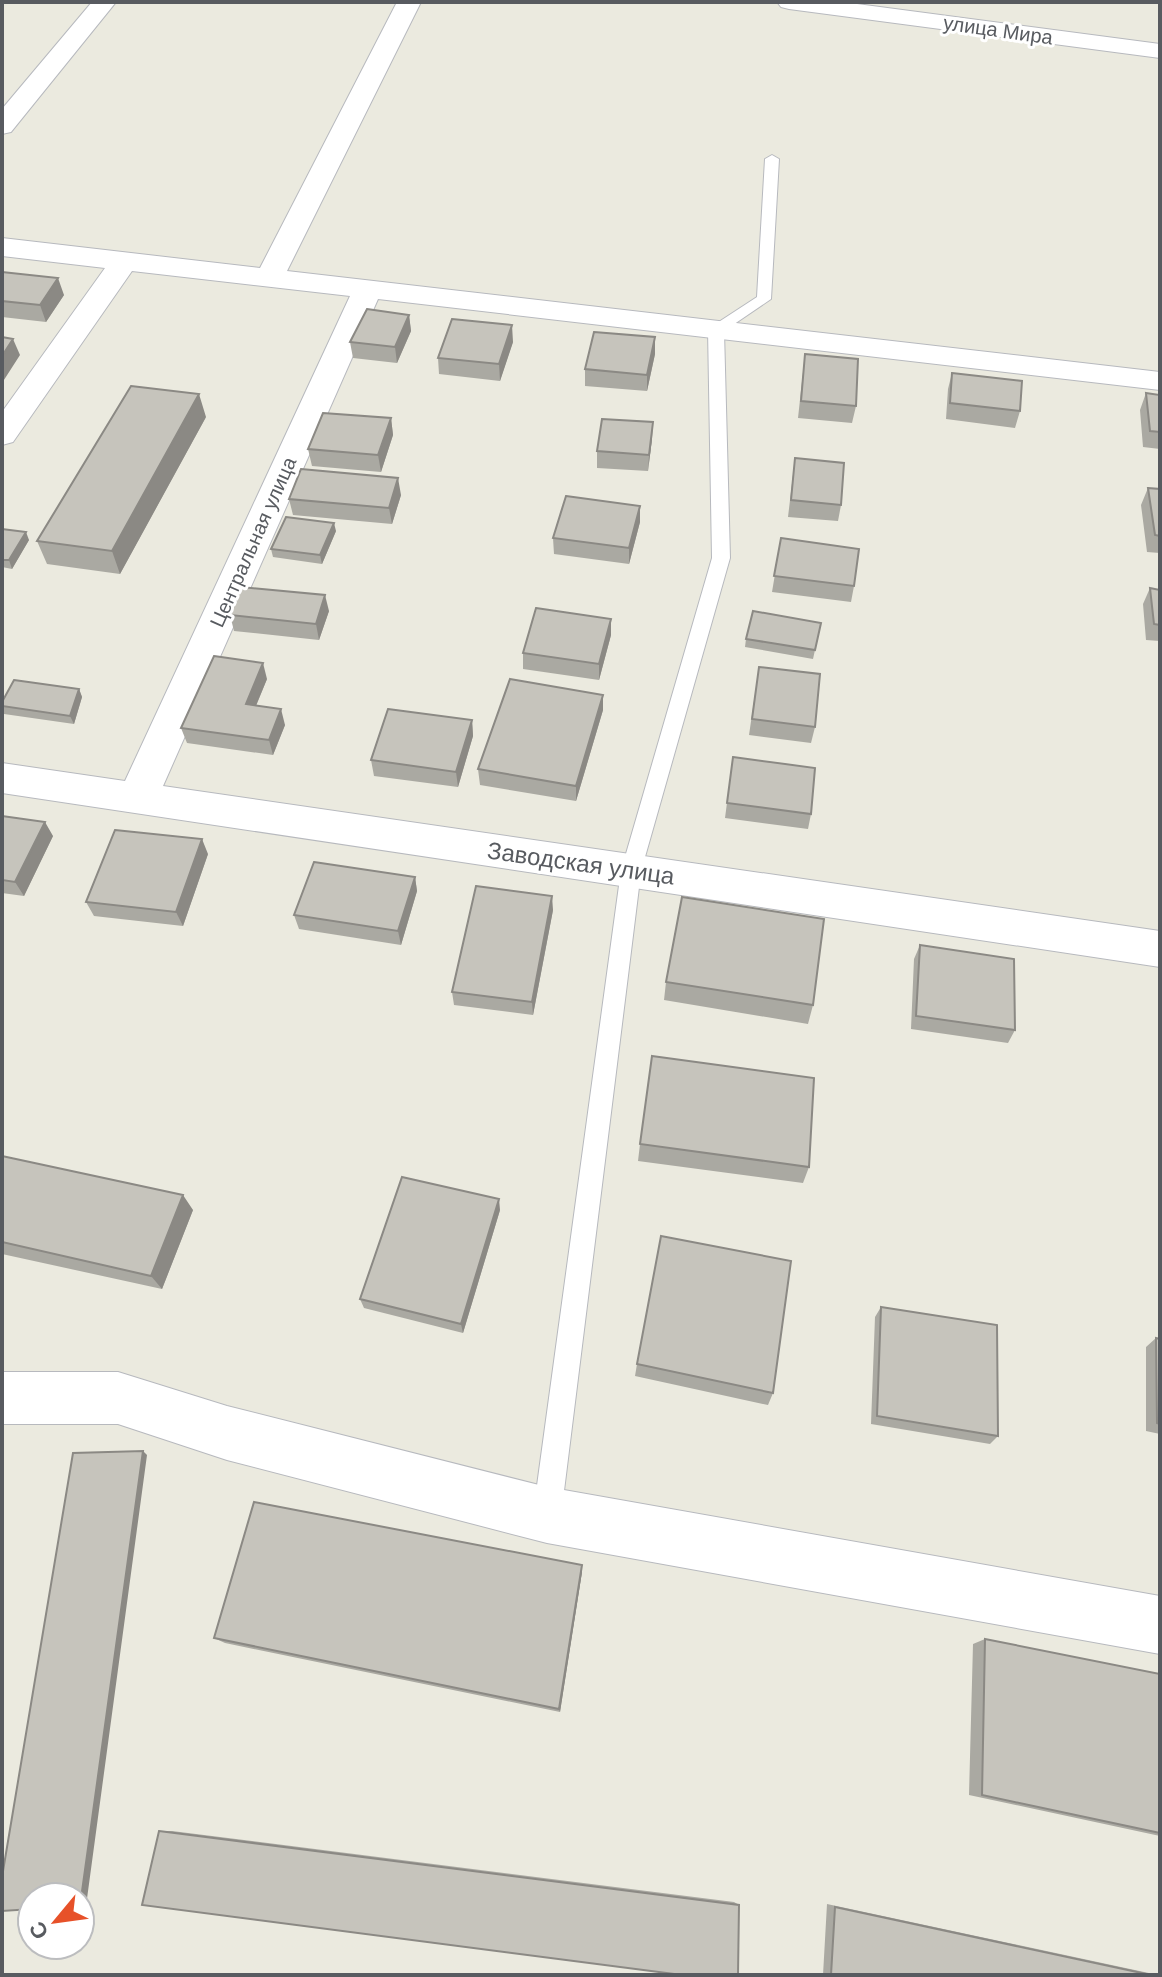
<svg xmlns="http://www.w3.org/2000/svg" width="1162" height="1977" viewBox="0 0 1162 1977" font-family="'DM Sans',sans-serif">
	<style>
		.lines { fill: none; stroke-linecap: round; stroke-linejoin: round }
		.service-casing { stroke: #b7b9be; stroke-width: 2 }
		.minor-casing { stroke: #b7b9be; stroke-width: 2 }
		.service { fill: #fff; fill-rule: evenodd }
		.minor { fill: #fff; fill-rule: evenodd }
		.wall { fill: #aaa9a2 }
		.shaded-wall { fill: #8b8984 }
		.building { fill: #c6c4bc; stroke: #8b8984; stroke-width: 2 }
		.labels { text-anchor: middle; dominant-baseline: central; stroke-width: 6; stroke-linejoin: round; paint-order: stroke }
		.far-street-label { font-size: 20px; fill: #585b60; stroke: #fff }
		.street-label { font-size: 24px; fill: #585b60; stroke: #fff }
	</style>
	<rect width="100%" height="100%" fill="#ebeadf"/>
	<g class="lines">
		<g class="service-casing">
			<path id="service" d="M 772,155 L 779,159 L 771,299 L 724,331 L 730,558 L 641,871 L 561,1515 L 557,1525 L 547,1529 L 537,1525 L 533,1515 L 621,871 L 712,558 L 708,329 L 757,297 L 765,159 Z"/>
		</g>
		<g class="minor-casing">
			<path id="minor" d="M 92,2 L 116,2 L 11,132 L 2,134 L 2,109 Z
				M 397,2 L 421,2 L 287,271 L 1160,372 L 1160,390 L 378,299 L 163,786 L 1160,931 L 1160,967 L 2,793 L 2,763 L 125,781 L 350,296 L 132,271 L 13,442 L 2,445 L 2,412 L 105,268 L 2,256 L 2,238 L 260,268 Z
				M 777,2 L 842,2 L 1160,44 L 1160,58 L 789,9 L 781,7 Z
				M 2,1372 L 118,1372 L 227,1406 L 547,1487 L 1160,1596 L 1160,1654 L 547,1543 L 227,1460 L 118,1424 L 2,1424 Z"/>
		</g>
		<use href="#service" class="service"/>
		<use href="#minor" class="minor"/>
	</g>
	<path class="wall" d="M 2,272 L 64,295 L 46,322 L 2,317 Z
		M 409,315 L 411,331 L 397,363 L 353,358 L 350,342 Z
		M 655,337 L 655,354 L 647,391 L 585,386 L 585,369 Z
		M 513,342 L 500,381 L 439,374 L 438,358 Z
		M 805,354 L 856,406 L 852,423 L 798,418 Z
		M 952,373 L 1020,411 L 1015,428 L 946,419 L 948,389 Z
		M 1146,393 L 1160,395 L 1160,449 L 1143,447 L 1140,410 Z
		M 206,417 L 120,574 L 47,564 L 37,541 Z
		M 391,418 L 393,435 L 381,472 L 312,466 L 308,449 Z
		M 652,439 L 648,471 L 597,468 L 597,451 Z
		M 795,458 L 841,505 L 838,521 L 788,517 Z
		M 1148,488 L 1160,489 L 1160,553 L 1147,552 L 1141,505 Z
		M 401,495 L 392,524 L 293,515 L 289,499 Z
		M 640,506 L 640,522 L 629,564 L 554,554 L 553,538 Z
		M 2,529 L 29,540 L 12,569 L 2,567 Z
		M 336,531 L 322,564 L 273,557 L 271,549 Z
		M 781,538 L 854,586 L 851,602 L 772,592 Z
		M 1150,588 L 1160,590 L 1160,641 L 1146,640 L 1143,604 Z
		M 329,611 L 319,640 L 234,631 L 230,615 Z
		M 611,619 L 611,635 L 599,680 L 523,669 L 523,653 Z
		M 821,623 L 813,659 L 745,647 L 746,639 Z
		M 759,667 L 815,727 L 811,743 L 749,735 Z
		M 267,679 L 256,706 L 285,725 L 273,755 L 187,743 L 181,728 Z
		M 79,689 L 82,697 L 74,724 L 4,714 L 2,711 L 2,702 Z
		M 603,695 L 603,710 L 576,801 L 480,785 L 478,769 Z
		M 472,720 L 473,736 L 458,787 L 374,776 L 371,760 Z
		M 733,757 L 811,814 L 808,829 L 725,818 Z
		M 2,816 L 53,836 L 24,896 L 2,893 Z
		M 208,854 L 183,926 L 94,916 L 86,902 Z
		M 415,877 L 417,891 L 401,945 L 299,929 L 294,915 Z
		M 553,910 L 533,1015 L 454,1005 L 452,992 Z
		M 920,945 L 1015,1030 L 1008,1043 L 911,1029 L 914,959 Z
		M 666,982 L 813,1005 L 808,1024 L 664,1000 Z
		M 640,1144 L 809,1167 L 803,1183 L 638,1161 Z
		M 2,1156 L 193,1210 L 162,1289 L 2,1254 Z
		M 500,1210 L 463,1333 L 364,1308 L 360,1299 Z
		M 881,1307 L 998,1436 L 990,1444 L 871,1424 L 875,1317 Z
		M 1156,1338 L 1160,1339 L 1160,1434 L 1146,1431 L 1146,1347 Z
		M 637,1364 L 773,1393 L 768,1405 L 635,1376 Z
		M 582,1565 L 582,1572 L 560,1712 L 225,1643 L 214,1638 Z
		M 985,1639 L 1160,1674 L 1160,1836 L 969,1795 L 973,1644 Z
		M 159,1831 L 172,1831 L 734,1902 L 739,1905 Z
		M 827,1904 L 1158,1975 L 823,1975 Z"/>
	<path class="shaded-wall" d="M 58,278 L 64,295 L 46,322 L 40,305 Z
		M 409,315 L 411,331 L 397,363 L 395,347 Z
		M 512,325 L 513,342 L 500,381 L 499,364 Z
		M 655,337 L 655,354 L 647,391 L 647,375 Z
		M 13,339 L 20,355 L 2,383 L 2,356 Z
		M 199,394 L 206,417 L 120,574 L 112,551 Z
		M 391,418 L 393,435 L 381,472 L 378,455 Z
		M 653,422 L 652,439 L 648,471 L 649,455 Z
		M 398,478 L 401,495 L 392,524 L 389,508 Z
		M 640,506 L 640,522 L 629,564 L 629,548 Z
		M 334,523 L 336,531 L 322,564 L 320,555 Z
		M 26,532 L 29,540 L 12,569 L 9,560 Z
		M 325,595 L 329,611 L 319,640 L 316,624 Z
		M 611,619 L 611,635 L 599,680 L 599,664 Z
		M 263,663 L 267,679 L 250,720 L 246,704 Z
		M 79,689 L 82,697 L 74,724 L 70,716 Z
		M 603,695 L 603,710 L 576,801 L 576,786 Z
		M 281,709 L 285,725 L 273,755 L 269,740 Z
		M 472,720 L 473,736 L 458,787 L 456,772 Z
		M 45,822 L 53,836 L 24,896 L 15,882 Z
		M 202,839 L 208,854 L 183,926 L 176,912 Z
		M 415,877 L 417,891 L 401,945 L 398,931 Z
		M 552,896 L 553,910 L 533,1015 L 532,1002 Z
		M 183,1195 L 193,1210 L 162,1289 L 151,1276 Z
		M 499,1199 L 500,1210 L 463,1333 L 461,1324 Z
		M 143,1451 L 147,1455 L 86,1906 L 80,1907 Z
		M 582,1565 L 582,1572 L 560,1712 L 559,1709 Z"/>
	<path class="building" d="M 2,272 L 58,278 L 40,305 L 2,301 Z
		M 367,309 L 409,315 L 395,347 L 350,342 Z
		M 452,319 L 512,325 L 499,364 L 438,358 Z
		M 594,332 L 655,337 L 647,375 L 585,369 Z
		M 2,337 L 13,339 L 2,356 Z
		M 805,354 L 858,359 L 856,406 L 801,401 Z
		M 952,373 L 1022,381 L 1020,411 L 950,403 Z
		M 131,386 L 199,394 L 112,551 L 37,541 Z
		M 1146,393 L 1160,395 L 1160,432 L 1150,431 Z
		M 323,413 L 391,418 L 378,455 L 308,449 Z
		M 602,419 L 653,422 L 649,455 L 597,451 Z
		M 795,458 L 844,463 L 841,505 L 791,500 Z
		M 301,469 L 398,478 L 389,508 L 289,499 Z
		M 1148,488 L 1160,489 L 1160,536 L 1155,535 Z
		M 566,496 L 640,506 L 629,548 L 553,538 Z
		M 286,517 L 334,523 L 320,555 L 271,549 Z
		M 2,529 L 26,532 L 9,560 L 2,560 Z
		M 781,538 L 859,549 L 854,586 L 774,576 Z
		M 241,587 L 325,595 L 316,624 L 230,615 Z
		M 1150,588 L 1160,590 L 1160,625 L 1154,624 Z
		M 536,608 L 611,619 L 599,664 L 523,653 Z
		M 753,611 L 821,623 L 815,650 L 746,639 Z
		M 214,656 L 263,663 L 246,704 L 281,709 L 269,740 L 181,728 Z
		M 759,667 L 820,674 L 815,727 L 752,719 Z
		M 510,679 L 603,695 L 576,786 L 478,769 Z
		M 14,680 L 79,689 L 70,716 L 2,706 L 2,702 Z
		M 388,709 L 472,720 L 456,772 L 371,760 Z
		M 733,757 L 815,768 L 811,814 L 727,803 Z
		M 2,816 L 45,822 L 15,882 L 2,880 Z
		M 115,830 L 202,839 L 176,912 L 86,902 Z
		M 314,862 L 415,877 L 398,931 L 294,915 Z
		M 476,886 L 552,896 L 532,1002 L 452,992 Z
		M 682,897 L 824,919 L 813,1005 L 666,982 Z
		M 920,945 L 1014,959 L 1015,1030 L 916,1016 Z
		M 652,1056 L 814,1078 L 809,1167 L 640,1144 Z
		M 2,1156 L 183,1195 L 151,1276 L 2,1242 Z
		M 402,1177 L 499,1199 L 461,1324 L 360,1299 Z
		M 661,1236 L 791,1261 L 773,1393 L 637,1364 Z
		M 881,1307 L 997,1325 L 998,1436 L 877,1416 Z
		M 1156,1338 L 1160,1339 L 1160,1424 L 1157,1423 Z
		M 143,1451 L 80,1906 L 80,1897 L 32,1897 L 32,1909 L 2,1911 L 2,1877 L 73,1453 Z
		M 254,1502 L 582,1565 L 559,1709 L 214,1638 Z
		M 985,1639 L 1160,1674 L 1160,1833 L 982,1795 Z
		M 159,1831 L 739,1905 L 738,1975 L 682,1975 L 142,1905 Z
		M 835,1907 L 1151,1975 L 831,1975 Z"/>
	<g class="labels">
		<g class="far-street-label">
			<text transform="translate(998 30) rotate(8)">улица Мира</text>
			<text transform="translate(253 542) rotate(-66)">Центральная улица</text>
		</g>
		<g class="street-label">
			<text transform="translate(581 863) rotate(8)">Заводская улица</text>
		</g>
	</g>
	<rect width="1162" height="1977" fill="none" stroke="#585b60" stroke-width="8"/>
	<g transform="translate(56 1921) rotate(241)"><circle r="38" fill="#ffffff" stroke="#bcbdbf" stroke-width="2"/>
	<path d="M0-6L14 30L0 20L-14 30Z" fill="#e75129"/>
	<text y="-12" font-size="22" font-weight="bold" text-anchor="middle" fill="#585b60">С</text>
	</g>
</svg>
